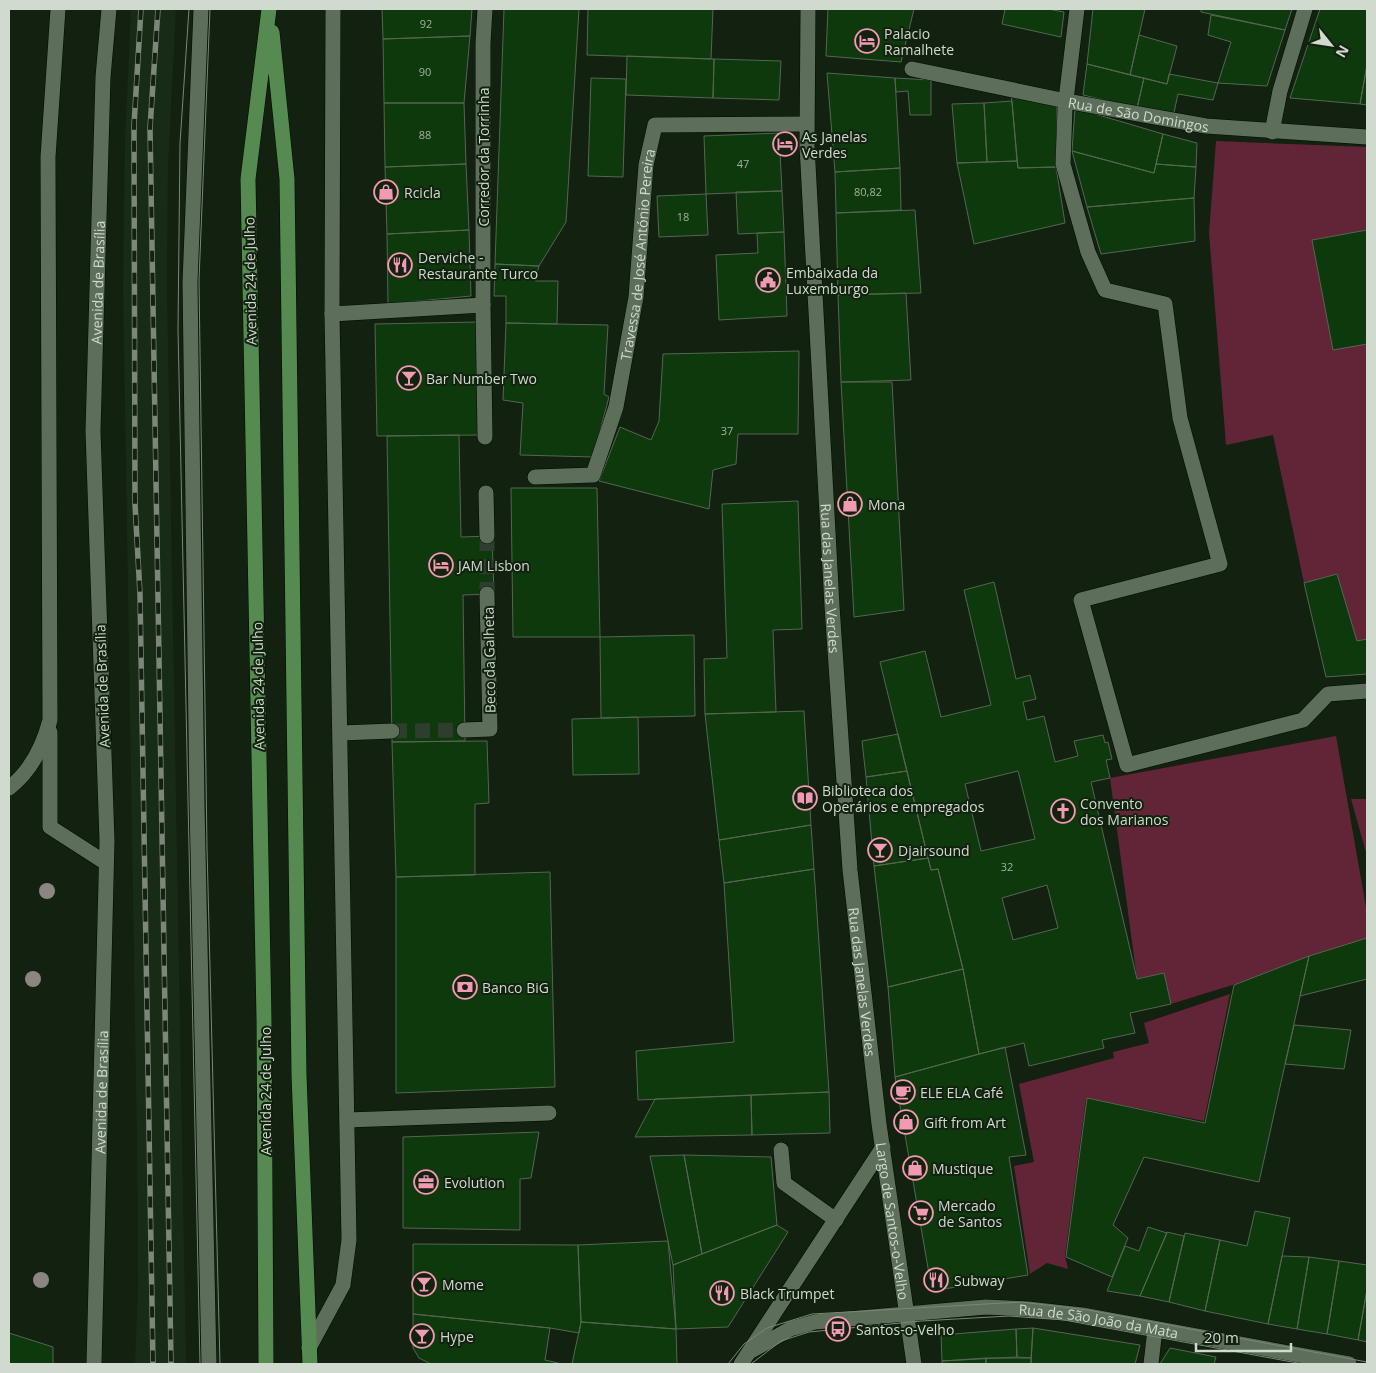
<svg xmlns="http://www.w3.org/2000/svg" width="1376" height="1373" viewBox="0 0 1376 1373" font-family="'Open Sans',sans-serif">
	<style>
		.built { fill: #182b16 }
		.green { fill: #622538 }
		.building { fill: #0e390c; stroke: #556653; fill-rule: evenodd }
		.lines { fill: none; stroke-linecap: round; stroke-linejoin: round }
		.minor-tunnel { stroke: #2e3d2d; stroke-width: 15; stroke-dasharray: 15 8; stroke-linecap: butt }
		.minor-casing { stroke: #010a01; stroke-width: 16 }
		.major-casing { stroke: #010a01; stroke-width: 16 }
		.minor { stroke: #5d6e5b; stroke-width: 15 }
		.major { stroke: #558b51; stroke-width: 15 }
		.tram { stroke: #7b8779; stroke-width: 1 }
		.rail-casing { stroke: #7b8779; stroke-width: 5.5 }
		.rail { stroke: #122110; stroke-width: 4; stroke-dasharray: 11; stroke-linecap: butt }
		.tree { fill: #8c8581 }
		.labels { text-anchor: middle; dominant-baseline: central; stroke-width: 4; stroke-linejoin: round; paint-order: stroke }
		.number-label { font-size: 11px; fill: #a0b29e }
		.poi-label { font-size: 14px; fill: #d0dacf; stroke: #122110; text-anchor: start }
		.street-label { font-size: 14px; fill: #d0dacf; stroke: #122110 }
	</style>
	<rect width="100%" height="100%" fill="#122110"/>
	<path class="built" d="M 131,9 L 176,9 L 168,167 L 167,287 L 186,1364 L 135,1364 L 138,1284 L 137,1146 L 123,287 L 125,139 Z"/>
	<path class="green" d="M 1216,141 L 1367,147 L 1367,639 L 1357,641 L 1304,583 L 1273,435 L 1226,445 L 1209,233 Z
		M 1336,736 L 1367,913 L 1367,938 L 1242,982 L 1171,1004 L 1164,973 L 1137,979 L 1110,778 Z
		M 1351,799 L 1367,799 L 1367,856 Z
		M 1230,994 L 1204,1121 L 1086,1098 L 1065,1256 L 1068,1269 L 1047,1263 L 1030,1274 L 1014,1166 L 1034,1162 L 1019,1084 L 1114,1058 L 1113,1052 L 1149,1043 L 1144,1023 Z"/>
	<path class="building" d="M 382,9 L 472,9 L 470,36 L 383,39 Z
		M 504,9 L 579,9 L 566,222 L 539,266 L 495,264 Z
		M 588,9 L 713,9 L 711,59 L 587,55 Z
		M 828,9 L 914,9 L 901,62 L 826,56 Z
		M 1005,9 L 1048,9 L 1064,12 L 1061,37 L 1002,24 Z
		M 1093,9 L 1145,9 L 1130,75 L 1087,64 Z
		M 1201,9 L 1292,9 L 1285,30 L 1201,12 Z
		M 1320,9 L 1367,9 L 1367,65 L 1360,104 L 1290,98 Z
		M 1211,15 L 1285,30 L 1267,86 L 1218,83 L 1231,42 L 1208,35 Z
		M 1139,35 L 1177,46 L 1167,84 L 1130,75 Z
		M 470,36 L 464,103 L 384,103 L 383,39 Z
		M 627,56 L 714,59 L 713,98 L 626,95 Z
		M 714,59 L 781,61 L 779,100 L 713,98 Z
		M 1087,64 L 1144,78 L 1137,108 L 1083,95 Z
		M 1367,65 L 1367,105 L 1360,104 Z
		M 827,73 L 895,78 L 900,168 L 835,172 Z
		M 1169,74 L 1218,83 L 1213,100 L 1178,94 L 1173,117 L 1137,108 L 1144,78 L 1167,84 Z
		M 591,78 L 626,79 L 623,177 L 588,176 Z
		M 895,78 L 931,80 L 931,115 L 910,115 L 908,91 L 896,92 Z
		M 1011,92 L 1057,104 L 1056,167 L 1018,168 Z
		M 1012,101 L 1017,161 L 987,162 L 984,103 Z
		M 384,103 L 464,103 L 466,164 L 385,167 Z
		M 984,103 L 987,162 L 957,163 L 952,104 Z
		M 1075,108 L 1163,134 L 1154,173 L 1072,151 Z
		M 779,133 L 782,191 L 706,194 L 704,136 Z
		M 1163,134 L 1197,143 L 1196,167 L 1156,164 Z
		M 1072,151 L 1154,173 L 1156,164 L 1196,167 L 1194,198 L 1087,207 Z
		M 1017,161 L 1018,168 L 1056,167 L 1065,223 L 974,244 L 957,163 Z
		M 466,164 L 469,230 L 387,234 L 385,167 Z
		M 900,168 L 901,210 L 836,213 L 835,172 Z
		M 782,191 L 784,232 L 738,234 L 736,192 Z
		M 706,194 L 708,235 L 659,237 L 657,196 Z
		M 1194,198 L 1195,241 L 1101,254 L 1087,207 Z
		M 915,210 L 921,293 L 838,295 L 836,213 Z
		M 469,230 L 471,296 L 388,304 L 387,234 Z
		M 1367,230 L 1367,344 L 1333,350 L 1312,240 Z
		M 784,232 L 787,316 L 719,320 L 716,255 L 758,253 L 757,233 Z
		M 495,264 L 539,266 L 535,281 L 558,281 L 557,324 L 506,323 L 506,296 L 494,296 Z
		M 906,293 L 911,380 L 841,382 L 838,295 Z
		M 479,322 L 480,435 L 377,436 L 375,324 Z
		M 506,323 L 608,325 L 604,394 L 609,397 L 593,457 L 520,455 L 523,403 L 503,400 Z
		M 799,351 L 798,434 L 738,434 L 736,464 L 713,470 L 709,509 L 599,481 L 620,427 L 651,440 L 659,421 L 663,354 Z
		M 841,382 L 892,382 L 904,610 L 854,617 Z
		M 459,435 L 461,537 L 492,536 L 494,594 L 463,595 L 465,741 L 392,742 L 387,436 Z
		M 511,488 L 597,488 L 600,637 L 513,637 Z
		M 798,501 L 802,629 L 773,630 L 776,712 L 705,714 L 704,659 L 727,658 L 722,504 Z
		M 1337,574 L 1357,641 L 1367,639 L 1367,674 L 1326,677 L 1304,583 Z
		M 994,582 L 1016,679 L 1030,675 L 1036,699 L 1023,702 L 1027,720 L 1044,716 L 1055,762 L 1078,756 L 1074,741 L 1103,735 L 1105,743 L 1108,742 L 1112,759 L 1106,760 L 1110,778 L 1091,782 L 1137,979 L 1164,973 L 1171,1004 L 1130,1013 L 1135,1033 L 1102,1040 L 1104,1048 L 1029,1066 L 1024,1043 L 979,1054 L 963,969 L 938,869 L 931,870 L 880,662 L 925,651 L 941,717 L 991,705 L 964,590 ZM 1018,771 L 1035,839 L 981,851 L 965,784 ZM 1047,885 L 1058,928 L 1013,940 L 1002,898 Z
		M 694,635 L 695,716 L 601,718 L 600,637 Z
		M 804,711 L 811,825 L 719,840 L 705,714 Z
		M 638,717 L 639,774 L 573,775 L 572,719 Z
		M 898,734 L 907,771 L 866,777 L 862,741 Z
		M 487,741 L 489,803 L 475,804 L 475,875 L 396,877 L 392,742 Z
		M 907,771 L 928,858 L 874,866 L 866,777 Z
		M 811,825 L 814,869 L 724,883 L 719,840 Z
		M 928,858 L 931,870 L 938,869 L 963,969 L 888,987 L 874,866 Z
		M 814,869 L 829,1092 L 638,1100 L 636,1051 L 734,1042 L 724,883 Z
		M 550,872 L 555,1087 L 396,1093 L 396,877 Z
		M 1367,938 L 1367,979 L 1300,996 L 1309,956 Z
		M 1309,956 L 1259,1182 L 1144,1157 L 1113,1225 L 1128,1238 L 1112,1277 L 1066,1257 L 1087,1098 L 1205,1123 L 1234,985 Z
		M 963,969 L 979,1054 L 895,1077 L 888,987 Z
		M 1294,1025 L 1351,1030 L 1344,1069 L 1285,1064 Z
		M 1005,1047 L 1026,1155 L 1009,1157 L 1028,1275 L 932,1291 L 895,1077 Z
		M 829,1092 L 830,1133 L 752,1135 L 751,1095 Z
		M 751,1095 L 752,1135 L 635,1137 L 655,1099 Z
		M 539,1132 L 531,1178 L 520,1179 L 520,1230 L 403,1228 L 403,1137 Z
		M 684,1155 L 771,1157 L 777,1225 L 702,1254 Z
		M 684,1155 L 702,1254 L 673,1265 L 650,1156 Z
		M 1255,1211 L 1290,1218 L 1268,1324 L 1205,1311 L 1220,1240 L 1247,1246 Z
		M 777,1225 L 788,1232 L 728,1327 L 676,1329 L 673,1265 Z
		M 1148,1227 L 1167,1233 L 1140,1296 L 1107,1291 L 1125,1246 L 1139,1251 Z
		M 1167,1232 L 1184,1236 L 1169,1302 L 1140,1296 Z
		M 1185,1233 L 1220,1240 L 1205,1311 L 1169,1302 Z
		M 668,1241 L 676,1329 L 581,1322 L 578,1245 Z
		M 413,1244 L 578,1245 L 581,1322 L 579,1333 L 550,1328 L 413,1314 Z
		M 1282,1256 L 1309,1257 L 1297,1329 L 1268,1324 Z
		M 1309,1257 L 1339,1261 L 1327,1334 L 1297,1329 Z
		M 1339,1261 L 1367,1265 L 1367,1290 L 1358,1340 L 1327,1334 Z
		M 1367,1290 L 1367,1342 L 1358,1340 Z
		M 413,1314 L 550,1328 L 545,1360 L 562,1364 L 431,1364 L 419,1358 L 413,1348 Z
		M 581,1322 L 676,1329 L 677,1364 L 572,1364 Z
		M 1033,1328 L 1140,1345 L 1135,1364 L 1031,1364 Z
		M 1033,1328 L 1031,1358 L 1017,1357 L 1016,1329 Z
		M 1016,1329 L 1017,1357 L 942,1361 L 941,1335 Z
		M 9,1333 L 53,1347 L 53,1364 L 9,1364 Z
		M 1170,1348 L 1216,1357 L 1214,1364 L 1160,1364 Z
		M 986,1358 L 986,1364 L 942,1364 L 942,1361 Z
		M 986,1358 L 1031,1358 L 1031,1364 L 986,1364 Z"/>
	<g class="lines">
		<path class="minor-tunnel" d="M 487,536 L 487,594
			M 392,731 L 464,730"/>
		<g class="minor-casing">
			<g id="minor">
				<path d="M 201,9 L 190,282 L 197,804 L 209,1364"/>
				<path id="s1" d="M 808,9 L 807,146 L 832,606 L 850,870 L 879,1124 L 914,1364"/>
				<path d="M 1077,9 L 1065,108 L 1063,164 L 1088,252 L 1105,290 L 1165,304 L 1180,418 L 1220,564 L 1081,600 L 1127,765 L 1303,720 L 1328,694 L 1367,691"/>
				<path id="s2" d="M 912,69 L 1066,101 L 1206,126 L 1367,137"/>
				<path d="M 1272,132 L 1280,91 L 1305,9"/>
				<path d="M 483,305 L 483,43 L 485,9"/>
				<path d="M 332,314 L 483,305 L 485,437"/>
				<path id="s3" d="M 535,477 L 593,475 L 616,407 L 636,297 L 646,165 L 655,125 L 806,124"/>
				<path d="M 486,493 L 487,536"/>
				<path d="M 464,730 L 490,729 L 487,594"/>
				<path d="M 50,732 L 50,827 L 106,863"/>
				<path d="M 341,733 L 392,731"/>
				<path d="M 9,788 C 31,771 43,747 50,720 L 48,157 L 58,9"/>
				<path d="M 347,1120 L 549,1113"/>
				<path d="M 781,1150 L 784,1183 L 836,1220"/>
				<path d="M 309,1348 L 343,1285 L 349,1240 L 332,314 L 333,9"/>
				<path id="s4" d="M 751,1351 L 790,1329 L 815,1322 L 986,1307 L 1028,1309 L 1082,1315 L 1349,1364"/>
				<path id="s5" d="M 94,1364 L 107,841 L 93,431 L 103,77 L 109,9"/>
				<path d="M 741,1364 L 883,1147"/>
				<path d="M 1151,1364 L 1155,1329"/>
			</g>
		</g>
		<g class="major-casing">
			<path id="major" d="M 272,32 L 287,179 L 299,1075 L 310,1364
				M 266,1364 L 264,1019 L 248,179 L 269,9"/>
		</g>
		<use href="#minor" class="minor"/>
		<use href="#major" class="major"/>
		<path class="tram" d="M 189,9 L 180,143 L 178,330 L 200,1364
			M 210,9 L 199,280 L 207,848 L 220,1364
			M 728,1364 L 744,1344 L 767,1328 L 812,1314 L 1021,1302 L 1088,1310 L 1367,1362
			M 751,1364 L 781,1341 L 809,1332 L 921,1321 L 1009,1316 L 1064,1320 L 1303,1364"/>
		<g class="rail-casing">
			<path id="rail" d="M 141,9 L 134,125 L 135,504 L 140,594 L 153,1364
				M 158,9 L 150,128 L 171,1364"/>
		</g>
		<use href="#rail" class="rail"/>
	</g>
	<g class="tree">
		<circle cx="47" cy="891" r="8"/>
		<circle cx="33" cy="979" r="8"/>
		<circle cx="41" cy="1280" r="8"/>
	</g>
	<defs>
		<g id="hotel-ring" transform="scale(1.25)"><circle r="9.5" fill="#122110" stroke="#f19ab1" stroke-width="1.5"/><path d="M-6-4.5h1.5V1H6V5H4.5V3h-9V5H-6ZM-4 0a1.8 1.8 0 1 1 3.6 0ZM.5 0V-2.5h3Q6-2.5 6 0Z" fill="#f19ab1"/></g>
		<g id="shop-ring" transform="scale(1.25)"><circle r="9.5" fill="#122110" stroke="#f19ab1" stroke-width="1.5"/><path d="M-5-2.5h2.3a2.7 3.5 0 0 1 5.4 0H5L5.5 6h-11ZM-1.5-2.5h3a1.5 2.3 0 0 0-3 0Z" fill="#f19ab1"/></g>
		<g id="restaurant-ring" transform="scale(1.25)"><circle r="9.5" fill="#122110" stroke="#f19ab1" stroke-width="1.5"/><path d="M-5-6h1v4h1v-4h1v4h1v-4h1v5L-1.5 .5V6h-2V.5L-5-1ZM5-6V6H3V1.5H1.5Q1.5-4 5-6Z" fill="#f19ab1"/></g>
		<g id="civic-ring" transform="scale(1.25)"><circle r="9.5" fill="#122110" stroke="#f19ab1" stroke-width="1.5"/><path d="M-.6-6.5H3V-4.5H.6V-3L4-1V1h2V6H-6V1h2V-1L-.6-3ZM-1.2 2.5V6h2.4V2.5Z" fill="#f19ab1"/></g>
		<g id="bar-ring" transform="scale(1.25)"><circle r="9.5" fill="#122110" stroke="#f19ab1" stroke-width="1.5"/><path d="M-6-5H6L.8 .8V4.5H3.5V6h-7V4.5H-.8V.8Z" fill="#f19ab1"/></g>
		<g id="library-ring" transform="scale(1.25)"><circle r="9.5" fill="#122110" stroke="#f19ab1" stroke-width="1.5"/><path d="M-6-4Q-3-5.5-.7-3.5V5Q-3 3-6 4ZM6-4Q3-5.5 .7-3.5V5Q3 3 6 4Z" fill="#f19ab1"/></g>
		<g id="church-ring" transform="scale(1.25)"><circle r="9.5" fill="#122110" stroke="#f19ab1" stroke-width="1.5"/><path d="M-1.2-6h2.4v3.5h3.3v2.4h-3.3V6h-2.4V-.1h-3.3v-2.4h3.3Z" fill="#f19ab1"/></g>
		<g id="bank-ring" transform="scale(1.25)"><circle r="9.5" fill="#122110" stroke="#f19ab1" stroke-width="1.5"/><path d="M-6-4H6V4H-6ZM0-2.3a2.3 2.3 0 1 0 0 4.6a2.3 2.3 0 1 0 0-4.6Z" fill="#f19ab1"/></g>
		<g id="cafe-ring" transform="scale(1.25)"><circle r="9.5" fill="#122110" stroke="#f19ab1" stroke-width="1.5"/><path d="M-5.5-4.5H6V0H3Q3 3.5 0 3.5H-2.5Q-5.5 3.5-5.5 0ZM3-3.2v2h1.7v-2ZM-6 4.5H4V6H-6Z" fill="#f19ab1"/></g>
		<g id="office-ring" transform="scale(1.25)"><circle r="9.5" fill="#122110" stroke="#f19ab1" stroke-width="1.5"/><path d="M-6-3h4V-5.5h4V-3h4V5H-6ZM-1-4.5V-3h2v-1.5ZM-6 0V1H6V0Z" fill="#f19ab1"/></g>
		<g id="supermarket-ring" transform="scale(1.25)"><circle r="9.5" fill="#122110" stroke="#f19ab1" stroke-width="1.5"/><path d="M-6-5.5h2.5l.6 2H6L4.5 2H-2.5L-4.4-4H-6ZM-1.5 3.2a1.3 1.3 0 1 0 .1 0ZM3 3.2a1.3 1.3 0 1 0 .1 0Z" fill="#f19ab1"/></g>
		<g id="bus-ring" transform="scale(1.25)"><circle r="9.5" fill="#122110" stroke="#f19ab1" stroke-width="1.5"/><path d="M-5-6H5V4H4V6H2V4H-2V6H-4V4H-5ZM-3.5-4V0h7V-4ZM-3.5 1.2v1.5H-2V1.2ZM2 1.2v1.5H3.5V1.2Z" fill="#f19ab1"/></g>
	</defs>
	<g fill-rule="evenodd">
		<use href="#hotel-ring" x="867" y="41"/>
		<use href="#hotel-ring" x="785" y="144"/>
		<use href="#shop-ring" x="386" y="192"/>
		<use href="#restaurant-ring" x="400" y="265"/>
		<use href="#civic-ring" x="768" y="280"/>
		<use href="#bar-ring" x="409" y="378"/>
		<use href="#shop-ring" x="850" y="504"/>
		<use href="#hotel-ring" x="441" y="565"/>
		<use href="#library-ring" x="805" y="798"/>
		<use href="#church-ring" x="1063" y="811"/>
		<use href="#bar-ring" x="880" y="850"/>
		<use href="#bank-ring" x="465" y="987"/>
		<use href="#cafe-ring" x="903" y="1092"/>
		<use href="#shop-ring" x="906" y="1122"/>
		<use href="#shop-ring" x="915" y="1168"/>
		<use href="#office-ring" x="426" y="1182"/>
		<use href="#supermarket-ring" x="921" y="1213"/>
		<use href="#restaurant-ring" x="936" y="1280"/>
		<use href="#bar-ring" x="424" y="1284"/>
		<use href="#restaurant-ring" x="722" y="1293"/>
		<use href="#bus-ring" x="838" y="1329"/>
		<use href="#bar-ring" x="422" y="1336"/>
	</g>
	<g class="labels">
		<g class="number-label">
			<text x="426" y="23">92</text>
			<text x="425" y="71">90</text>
			<text x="425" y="134">88</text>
			<text x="743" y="163">47</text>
			<text x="868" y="191">80,82</text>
			<text x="683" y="216">18</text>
			<text x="727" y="430">37</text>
			<text x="1007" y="866">32</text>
		</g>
		<g class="poi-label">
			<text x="884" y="33">Palacio<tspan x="884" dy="16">Ramalhete</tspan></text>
			<text x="802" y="136">As Janelas<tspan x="802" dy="16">Verdes</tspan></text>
			<text x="404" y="192">Rcicla</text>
			<text x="418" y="257">Derviche -<tspan x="418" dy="16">Restaurante Turco</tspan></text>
			<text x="786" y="272">Embaixada da<tspan x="786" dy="16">Luxemburgo</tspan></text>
			<text x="426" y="378">Bar Number Two</text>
			<text x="868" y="504">Mona</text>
			<text x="458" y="565">JAM Lisbon</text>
			<text x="822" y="790">Biblioteca dos<tspan x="822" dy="16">Operários e empregados</tspan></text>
			<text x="1080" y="803">Convento<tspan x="1080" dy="16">dos Marianos</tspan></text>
			<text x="898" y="850">Djairsound</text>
			<text x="482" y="987">Banco BiG</text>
			<text x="920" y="1092">ELE ELA Café</text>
			<text x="924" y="1122">Gift from Art</text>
			<text x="932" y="1168">Mustique</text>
			<text x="444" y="1182">Evolution</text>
			<text x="938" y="1205">Mercado<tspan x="938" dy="16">de Santos</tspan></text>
			<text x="954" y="1280">Subway</text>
			<text x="442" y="1284">Mome</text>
			<text x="740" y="1293">Black Trumpet</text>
			<text x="856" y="1329">Santos-o-Velho</text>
			<text x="440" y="1336">Hype</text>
		</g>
		<g class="street-label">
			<text stroke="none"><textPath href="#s2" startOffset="231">Rua de São Domingos</textPath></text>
			<text transform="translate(483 157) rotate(-90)">Corredor da Torrinha</text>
			<text stroke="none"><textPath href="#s3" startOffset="284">Travessa de José António Pereira</textPath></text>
			<text transform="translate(250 281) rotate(-91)">Avenida 24 de Julho</text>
			<text stroke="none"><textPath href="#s5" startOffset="1082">Avenida de Brasília</textPath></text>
			<text stroke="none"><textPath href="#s1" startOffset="570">Rua das Janelas Verdes</textPath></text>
			<text transform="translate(489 660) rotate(-91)">Beco da Galheta</text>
			<text transform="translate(102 686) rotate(-92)">Avenida de Brasília</text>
			<text transform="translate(258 686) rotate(-91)">Avenida 24 de Julho</text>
			<text stroke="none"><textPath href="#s1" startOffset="975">Rua das Janelas Verdes</textPath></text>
			<text stroke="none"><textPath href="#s5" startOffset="272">Avenida de Brasília</textPath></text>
			<text transform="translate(265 1091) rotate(-90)">Avenida 24 de Julho</text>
			<text stroke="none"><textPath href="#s1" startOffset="1216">Largo de Santos-o-Velho</textPath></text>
			<text stroke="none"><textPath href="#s4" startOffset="356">Rua de São João da Mata</textPath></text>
		</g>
	</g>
	<rect width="1376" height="1373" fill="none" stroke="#d0dacf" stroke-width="20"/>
	<g transform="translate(1331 45) rotate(120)" stroke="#122110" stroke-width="4" paint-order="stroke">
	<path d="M0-4L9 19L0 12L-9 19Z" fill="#d0dacf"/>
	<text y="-8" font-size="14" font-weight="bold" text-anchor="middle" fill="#d0dacf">N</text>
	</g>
	<path d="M1196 1343v8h95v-8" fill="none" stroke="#d0dacf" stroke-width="2.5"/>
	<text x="1204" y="1343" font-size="15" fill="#d0dacf" stroke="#122110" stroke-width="4" paint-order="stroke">20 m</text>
</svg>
